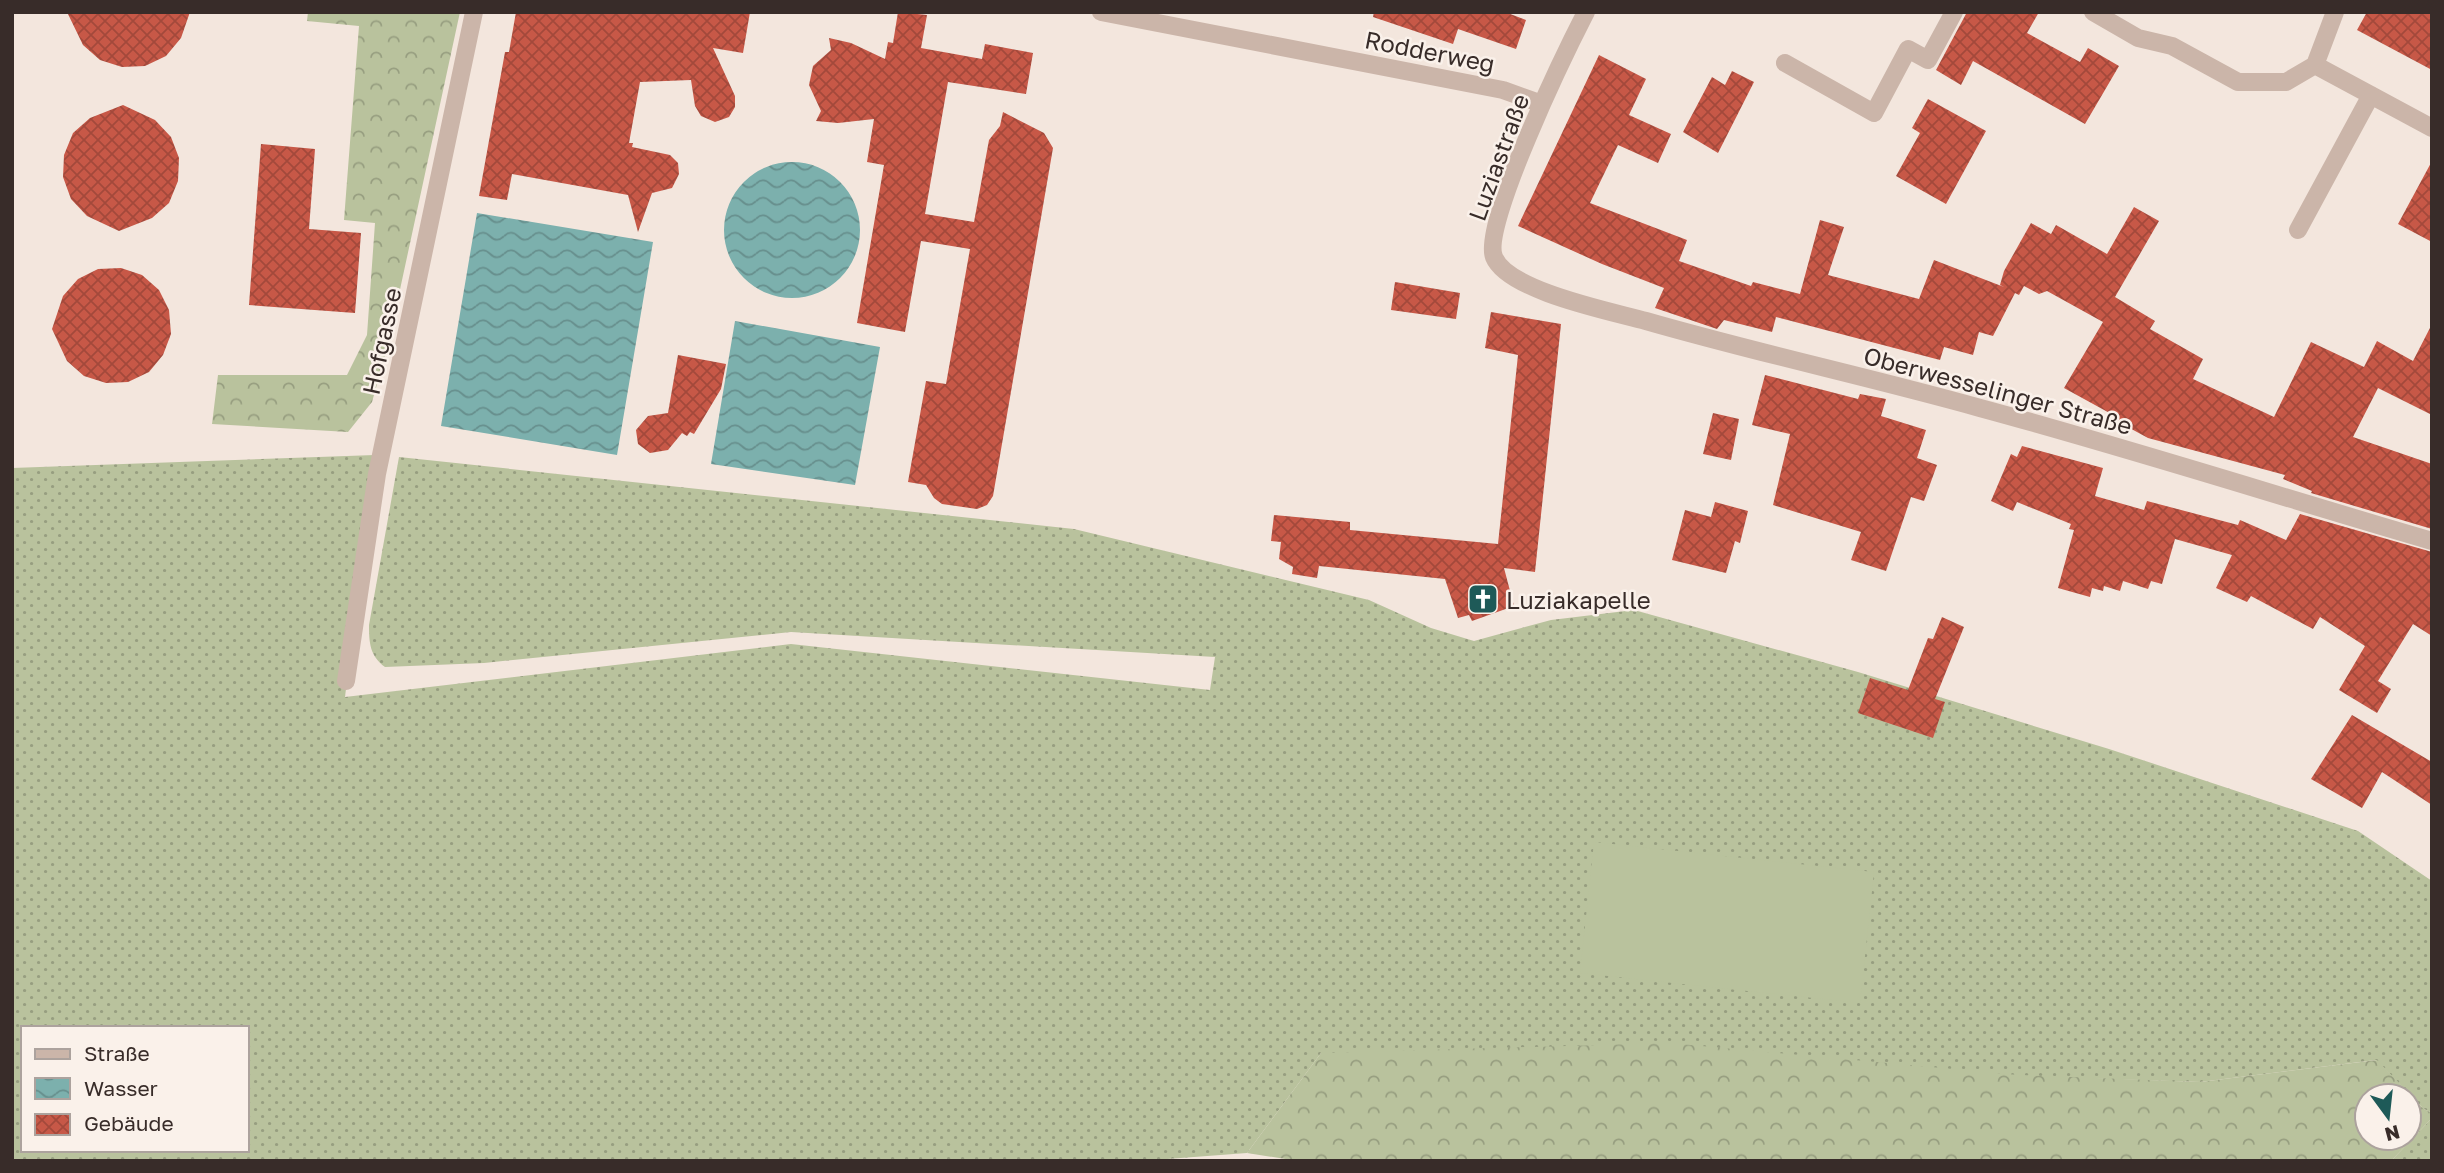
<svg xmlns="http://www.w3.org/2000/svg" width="2444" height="1173" viewBox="0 0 2444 1173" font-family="'Golos Text',sans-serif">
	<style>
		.grass { fill: url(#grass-dots); fill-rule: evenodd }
		.forest { fill: url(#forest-crowns); fill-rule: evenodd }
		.garden { fill: #b9c29d }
		.water { fill: url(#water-waves) }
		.building { fill: url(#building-cross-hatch) }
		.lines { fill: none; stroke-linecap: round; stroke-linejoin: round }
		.minor { stroke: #cbb5a9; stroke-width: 18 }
		.labels { text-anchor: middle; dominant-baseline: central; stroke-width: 5; stroke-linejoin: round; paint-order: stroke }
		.street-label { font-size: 24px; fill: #382c29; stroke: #faf1ea }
		.poi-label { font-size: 24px; fill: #382c29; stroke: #faf1ea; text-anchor: start }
	</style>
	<defs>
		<pattern id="grass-dots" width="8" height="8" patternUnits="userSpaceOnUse" patternTransform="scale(1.75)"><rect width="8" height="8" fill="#b9c29d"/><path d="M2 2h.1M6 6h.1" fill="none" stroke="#979e80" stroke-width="1.8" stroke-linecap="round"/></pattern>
		<pattern id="forest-crowns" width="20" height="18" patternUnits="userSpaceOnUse" patternTransform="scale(1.75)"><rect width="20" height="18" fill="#b9c29d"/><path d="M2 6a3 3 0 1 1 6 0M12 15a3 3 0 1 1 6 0" fill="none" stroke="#979e80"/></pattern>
		<pattern id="water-waves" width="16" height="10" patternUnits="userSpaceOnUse" patternTransform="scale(1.75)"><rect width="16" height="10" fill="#7cb0ad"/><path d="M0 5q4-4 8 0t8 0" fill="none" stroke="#678f8d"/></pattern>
		<pattern id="building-cross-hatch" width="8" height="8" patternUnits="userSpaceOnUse" patternTransform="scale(1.75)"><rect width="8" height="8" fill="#c75847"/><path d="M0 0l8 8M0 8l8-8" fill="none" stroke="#a3493b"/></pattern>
	</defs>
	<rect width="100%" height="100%" fill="#f3e6dd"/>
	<path class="grass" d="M 375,455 L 345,697 L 791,644 L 1210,690 L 1215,657 L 791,632 L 484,663 L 385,667 C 370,656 369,643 369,625 L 399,457 L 1074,529 L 1369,600 L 1431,628 L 1474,641 L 1551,620 L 1634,610 L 1858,672 L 2109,749 L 2358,831 L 2432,881 L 2432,1113 L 2424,1109 L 2376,1060 L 2200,1082 L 1321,1053 L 1247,1153 L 1141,1161 L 12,1161 L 12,468 ZM 23,1028 L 247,1028 L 247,1150 L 23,1150 Z
		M 2432,1118 L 2432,1161 L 2391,1161 Z"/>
	<path class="forest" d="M 308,12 L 460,12 L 388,345 L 372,402 L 348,432 L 212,424 L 218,375 L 347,375 L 367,335 L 375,223 L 344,220 L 359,26 L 307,21 Z
		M 1669,1043 L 2018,1075 L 2200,1082 L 2377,1060 L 2424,1109 L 2432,1113 L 2432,1118 L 2391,1161 L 1298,1161 L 1247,1153 L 1321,1053 ZM 2367,1096 L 2409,1096 L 2409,1138 L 2367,1138 Z"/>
	<path class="garden" d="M 1594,842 L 1874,872 L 1860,1003 L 1580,973 Z"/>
	<path class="water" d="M724 230a68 68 0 1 1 136 0a68 68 0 1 1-136 0Z
		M 477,213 L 653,242 L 617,455 L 441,426 Z
		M 735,321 L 880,347 L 855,485 L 711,464 Z"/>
	<path class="building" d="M 67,12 L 190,12 L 181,38 L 166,56 L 145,66 L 122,67 L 100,60 L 83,45 Z
		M 516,12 L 750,12 L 743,53 L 713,48 L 735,96 L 735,107 L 729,117 L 715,122 L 701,116 L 695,106 L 691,80 L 640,82 L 629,143 L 633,143 L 632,147 L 670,155 L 678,163 L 679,174 L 672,188 L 652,193 L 638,232 L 628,195 L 512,174 L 507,200 L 479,196 L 505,52 L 509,52 Z
		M 898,12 L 927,15 L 921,48 L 982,59 L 985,44 L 1033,53 L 1026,94 L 948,82 L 925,214 L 974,222 L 989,140 L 1000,126 L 1003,112 L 1044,133 L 1053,148 L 993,496 L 987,505 L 977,509 L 942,504 L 934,498 L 926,485 L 908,482 L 926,381 L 946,384 L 970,249 L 921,241 L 905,332 L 857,323 L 884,165 L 867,162 L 874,119 L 838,123 L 816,121 L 821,111 L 809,85 L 813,66 L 831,50 L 829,38 L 851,43 L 885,59 L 888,42 L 893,43 Z
		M 1374,12 L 1505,12 L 1526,20 L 1516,49 L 1458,29 L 1453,44 L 1373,17 Z
		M 1967,12 L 2039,12 L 2027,33 L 2080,62 L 2088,48 L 2119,66 L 2085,124 L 1973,61 L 1961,85 L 1936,70 Z
		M 2367,12 L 2432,12 L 2432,70 L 2357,30 Z
		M 1599,55 L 1646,79 L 1629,115 L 1671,134 L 1658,163 L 1618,145 L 1590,203 L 1687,240 L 1679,261 L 1751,286 L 1753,282 L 1800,294 L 1820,220 L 1844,227 L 1828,275 L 1919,299 L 1934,260 L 2004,287 L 2000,285 L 2004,271 L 2031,223 L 2051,234 L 2056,225 L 2107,254 L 2134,207 L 2159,221 L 2115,297 L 2155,321 L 2150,329 L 2203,359 L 2193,379 L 2274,417 L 2311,342 L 2364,367 L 2377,341 L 2413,361 L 2432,324 L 2432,415 L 2378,388 L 2353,437 L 2432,464 L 2432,529 L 2311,493 L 2312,491 L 2283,479 L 2285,475 L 2148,438 L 2113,419 L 2115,416 L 2064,388 L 2103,322 L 2047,291 L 2039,294 L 2024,286 L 2019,295 L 2015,293 L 1993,336 L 1979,332 L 1973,355 L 1944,347 L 1940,360 L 1776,317 L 1772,332 L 1724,320 L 1717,329 L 1655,308 L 1664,288 L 1602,264 L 1518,226 Z
		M 1732,71 L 1754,82 L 1718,153 L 1683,132 L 1712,77 L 1725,85 Z
		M 1928,99 L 1986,131 L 1946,204 L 1896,176 L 1920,133 L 1912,128 Z
		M 123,105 L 155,120 L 171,137 L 179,158 L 178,181 L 169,203 L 152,218 L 119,231 L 87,216 L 71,199 L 63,177 L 64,155 L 73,133 L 90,118 Z
		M 261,144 L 315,149 L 309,229 L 361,233 L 355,313 L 249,305 Z
		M 2432,161 L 2432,242 L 2398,224 Z
		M 121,268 L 142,275 L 159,290 L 169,310 L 171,334 L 163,355 L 149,372 L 128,382 L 106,383 L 84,376 L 67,361 L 52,329 L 63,296 L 78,279 L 98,269 Z
		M 1395,282 L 1460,293 L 1456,319 L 1391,310 Z
		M 1491,312 L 1561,324 L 1535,572 L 1504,568 L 1514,606 L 1472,621 L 1469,615 L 1458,618 L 1445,579 L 1319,566 L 1317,578 L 1292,574 L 1293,567 L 1279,559 L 1281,542 L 1271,541 L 1274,515 L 1350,522 L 1350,530 L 1498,544 L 1518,355 L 1485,348 Z
		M 678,355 L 726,364 L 721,389 L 694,434 L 690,432 L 687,436 L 682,433 L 668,450 L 650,453 L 638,444 L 636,430 L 648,416 L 668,413 Z
		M 1765,375 L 1858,399 L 1860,394 L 1886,399 L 1881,416 L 1926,430 L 1917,458 L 1937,465 L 1924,501 L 1911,497 L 1886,571 L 1851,560 L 1861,532 L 1773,505 L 1790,434 L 1752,425 Z
		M 1713,413 L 1739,419 L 1731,460 L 1703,454 Z
		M 2022,446 L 2103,468 L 2095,496 L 2144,510 L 2147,501 L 2238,525 L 2240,520 L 2286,540 L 2300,514 L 2432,552 L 2432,636 L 2413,624 L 2378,681 L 2391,689 L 2377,713 L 2339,690 L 2365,646 L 2320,617 L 2313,629 L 2251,596 L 2247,602 L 2216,588 L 2232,555 L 2175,539 L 2162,584 L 2151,581 L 2148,589 L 2123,581 L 2120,591 L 2104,586 L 2103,591 L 2092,588 L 2090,597 L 2058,588 L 2074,530 L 2069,529 L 2071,524 L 2017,502 L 2013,511 L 1991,501 L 2011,454 L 2017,457 Z
		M 1715,502 L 1748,511 L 1740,543 L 1735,541 L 1726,573 L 1672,560 L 1685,510 L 1711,517 Z
		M 1942,617 L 1964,627 L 1935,699 L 1945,702 L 1933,738 L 1858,713 L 1870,678 L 1908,690 L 1928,638 L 1933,639 Z
		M 2352,715 L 2432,762 L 2432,805 L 2382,772 L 2362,808 L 2311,779 Z"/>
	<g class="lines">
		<path class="minor" d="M 1101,12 L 1503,90 L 1542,104
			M 1586,12 C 1567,49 1481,225 1494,257 C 1508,291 1610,311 1646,321 C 1757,353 1869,377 1980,408 C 2132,449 2281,497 2432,541
			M 2093,12 L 2138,38 L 2172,46 L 2238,82 L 2286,82 L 2315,65 L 2432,128
			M 1785,63 L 1874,113 L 1908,49 L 1928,60 L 1954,12
			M 2315,65 L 2335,12
			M 2298,230 L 2371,95
			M 346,681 L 377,474 L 474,12"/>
	</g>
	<defs>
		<g id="church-square" transform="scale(1.575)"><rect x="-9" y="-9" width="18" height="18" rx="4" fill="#1e5a58" stroke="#faf1ea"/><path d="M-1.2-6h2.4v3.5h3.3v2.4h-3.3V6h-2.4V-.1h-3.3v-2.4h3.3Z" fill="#fff"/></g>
	</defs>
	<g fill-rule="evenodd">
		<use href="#church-square" x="1483" y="599"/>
	</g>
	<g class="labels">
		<g class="street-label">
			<text transform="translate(1430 51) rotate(11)">Rodderweg</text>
			<text transform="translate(1498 157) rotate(-70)">Luziastraße</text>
			<text transform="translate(381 341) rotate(-78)">Hofgasse</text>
			<text transform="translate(1998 390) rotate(15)">Oberwesselinger Straße</text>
		</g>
		<g class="poi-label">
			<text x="1506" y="599">Luziakapelle</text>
		</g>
	</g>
	<rect width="2444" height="1173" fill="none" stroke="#382c29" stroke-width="28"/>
	<rect x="21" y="1026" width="228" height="126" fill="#faf1ea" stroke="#aca29d" stroke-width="2"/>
	<rect x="35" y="1049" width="35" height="10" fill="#cbb5a9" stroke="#aca29d" stroke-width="2"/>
	<text x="84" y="1061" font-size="21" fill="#382c29">Straße</text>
	<rect x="35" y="1078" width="35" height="21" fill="url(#water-waves)" stroke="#aca29d" stroke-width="2"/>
	<text x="84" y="1096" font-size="21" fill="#382c29">Wasser</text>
	<rect x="35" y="1114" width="35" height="21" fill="url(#building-cross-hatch)" stroke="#aca29d" stroke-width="2"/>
	<text x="84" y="1131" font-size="21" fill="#382c29">Gebäude</text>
	<g transform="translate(2388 1117) rotate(165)"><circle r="33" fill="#faf1ea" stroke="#aca29d" stroke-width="2"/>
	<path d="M0-5L12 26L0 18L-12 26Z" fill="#1e5a58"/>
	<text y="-10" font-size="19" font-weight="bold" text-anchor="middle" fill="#382c29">N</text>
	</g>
</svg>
